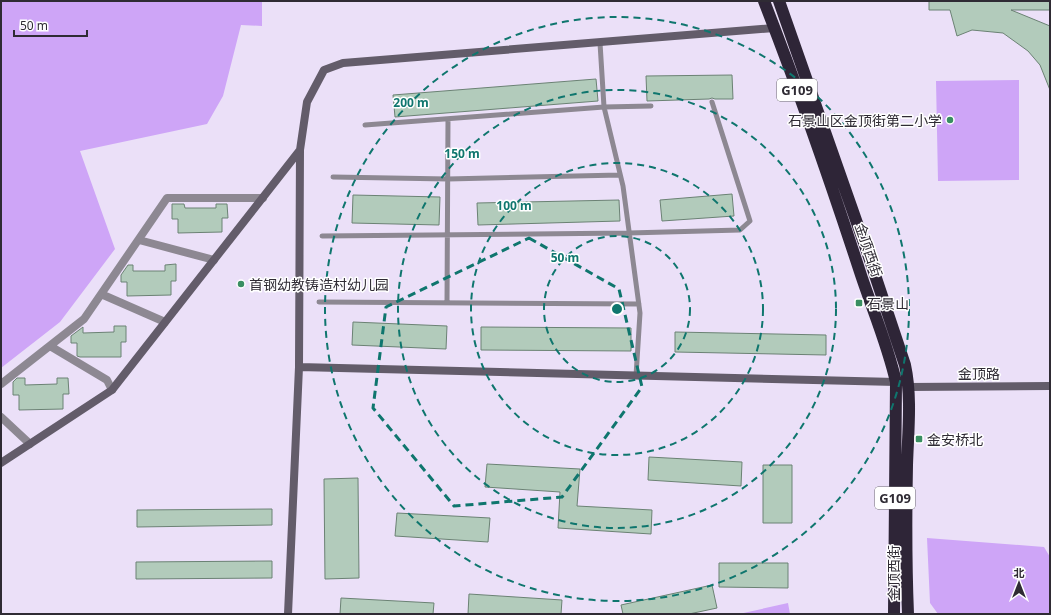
<svg xmlns="http://www.w3.org/2000/svg" width="1051" height="615" viewBox="0 0 1051 615" font-family="'Noto Sans','Noto Sans SC',sans-serif">
	<style>
		.green { fill: #cea5f7 }
		.building { fill: #b2cbbb; stroke: #6b8274 }
		.lines { fill: none; stroke-linecap: round; stroke-linejoin: round }
		.lane { stroke: #8d8892; stroke-width: 5 }
		.street { stroke: #8d8892; stroke-width: 8 }
		.secondary { stroke: #635c6a; stroke-width: 8 }
		.highway { stroke: #2e2537; stroke-width: 12 }
		.marked { fill: none; stroke: #0f766e; stroke-width: 3; stroke-dasharray: 8 5; stroke-linejoin: round }
		.ring { fill: none; stroke: #0f766e; stroke-width: 2; stroke-dasharray: 7 5 }
		.poi-dot { fill: #398e62; stroke: #fff; stroke-width: 1.5 }
		.labels { text-anchor: middle; dominant-baseline: central; stroke-width: 3; stroke-linejoin: round; paint-order: stroke }
		.shield { fill: #fff; stroke: #6d6b71; stroke-width: 1 }
		.shield-label { font-size: 13px; font-weight: bold; fill: #2f2b34 }
		.poi-label { font-size: 14px; fill: #2f2b34; stroke: #fff; text-anchor: start }
		.street-label { font-size: 14px; fill: #2f2b34; stroke: #fff }
		.centre { fill: #0f766e; stroke: #fff; stroke-width: 2 }
		.ring-label { font-size: 12px; text-anchor: middle; font-weight: bold; fill: #0f766e; stroke: #fff; stroke-width: 3; stroke-linejoin: round; paint-order: stroke }
	</style>
	<rect width="100%" height="100%" fill="#ebe0f8"/>
	<path class="green" d="M 1,1 L 262,1 L 262,26 L 241,25 L 223,96 L 207,124 L 80,151 L 115,249 L 60,322 L 1,368 Z
		M 1019,80 L 1019,180 L 938,181 L 936,81 Z
		M 927,538 L 1044,547 L 1050,557 L 1050,614 L 938,614 L 930,603 Z
		M 788,603 L 790,614 L 739,614 Z"/>
	<path class="building" d="M 929,1 L 1050,1 L 1050,10 L 1011,10 L 1050,26 L 1050,90 L 1040,65 L 1028,51 L 1003,33 L 972,30 L 957,36 L 950,10 L 929,10 Z
		M 732,75 L 733,99 L 715,99 L 712,98 L 709,99 L 647,101 L 646,76 Z
		M 596,79 L 598,101 L 395,117 L 393,95 Z
		M 732,194 L 734,216 L 662,221 L 660,200 Z
		M 353,195 L 440,197 L 439,225 L 352,223 Z
		M 619,200 L 620,221 L 478,225 L 477,203 Z
		M 172,204 L 184,204 L 185,208 L 216,208 L 216,204 L 227,204 L 228,218 L 222,218 L 222,232 L 178,233 L 178,219 L 172,219 Z
		M 176,264 L 176,281 L 171,281 L 171,295 L 127,296 L 127,282 L 121,282 L 121,275 L 128,265 L 133,265 L 133,271 L 165,271 L 165,265 Z
		M 353,322 L 447,326 L 446,349 L 352,345 Z
		M 114,326 L 126,326 L 126,342 L 121,342 L 121,357 L 80,357 L 77,356 L 77,343 L 71,343 L 71,336 L 83,327 L 83,333 L 114,332 Z
		M 481,327 L 631,328 L 631,351 L 481,350 Z
		M 675,332 L 826,335 L 826,355 L 675,352 Z
		M 17,378 L 25,378 L 25,385 L 57,384 L 57,378 L 68,378 L 69,394 L 63,394 L 63,409 L 19,410 L 19,395 L 13,395 L 13,382 Z
		M 649,457 L 742,462 L 741,486 L 648,480 Z
		M 487,464 L 580,469 L 577,506 L 652,510 L 651,534 L 558,528 L 560,492 L 485,487 Z
		M 763,465 L 792,465 L 792,523 L 763,523 Z
		M 358,478 L 359,578 L 325,579 L 324,479 Z
		M 272,509 L 272,525 L 137,527 L 137,510 Z
		M 397,513 L 490,518 L 488,542 L 395,536 Z
		M 272,561 L 272,578 L 136,579 L 136,562 Z
		M 719,563 L 788,563 L 788,588 L 719,587 Z
		M 712,585 L 717,608 L 689,614 L 623,614 L 621,605 Z
		M 469,594 L 562,600 L 561,614 L 468,614 Z
		M 341,598 L 434,603 L 433,614 L 340,614 Z"/>
	<g class="lines">
		<path class="lane" d="M 600,43 L 604,107 L 623,186 L 640,313 L 636,376
			M 365,125 L 604,107 L 651,106
			M 333,177 L 448,179 L 620,175
			M 322,236 L 629,233 L 740,230 L 750,221 L 712,102
			M 319,302 L 639,304
			M 447,303 L 448,119"/>
		<path class="street" d="M 139,240 L 214,260
			M 101,294 L 165,322
			M 50,346 L 107,380 L 112,390
			M 1,384 L 84,319 L 167,198 L 263,198
			M 1,417 L 30,444"/>
		<path class="secondary" d="M 299,367 L 896,382
			M 908,387 L 1050,386
			M 1,463 L 112,390 L 300,150 L 307,102 L 324,70 L 343,63 L 774,28
			M 288,614 L 299,367 L 300,150"/>
		<path class="highway" d="M 764,1 C 799,91 831,183 861,275 C 873,311 888,346 896,382 L 894,614
			M 779,1 L 870,260 L 905,365 C 912,397 908,432 907,465 C 906,514 906,565 908,614"/>
	</g>
	<path class="marked" d="M 529,238 L 619,289 L 642,387 L 562,497 L 454,506 L 373,408 L 386,307 Z"/>
	<g class="ring">
		<circle cx="617" cy="309" r="73"/>
		<circle cx="617" cy="309" r="146"/>
		<circle cx="617" cy="309" r="219"/>
		<circle cx="617" cy="309" r="292"/>
	</g>
	<g class="poi-dot">
		<circle cx="950" cy="120" r="4"/>
		<circle cx="241" cy="284" r="4"/>
		<rect x="855" y="299" width="8" height="8" rx="2"/>
		<rect x="915" y="435" width="8" height="8" rx="2"/>
	</g>
	<g class="labels">
		<g class="shield">
			<rect x="777" y="79" width="40" height="22" rx="3"/>
			<rect x="875" y="487" width="40" height="22" rx="3"/>
		</g>
		<g class="shield-label">
			<text x="797" y="90">G109</text>
			<text x="895" y="498">G109</text>
		</g>
		<g class="poi-label">
			<text x="942" y="120" text-anchor="end">石景山区金顶街第二小学</text>
			<text x="249" y="284">首钢幼教铸造村幼儿园</text>
			<text x="867" y="303">石景山</text>
			<text x="927" y="439">金安桥北</text>
		</g>
		<g class="street-label">
			<text transform="translate(869 250) rotate(71)">金顶西街</text>
			<text x="979" y="373">金顶路</text>
			<text transform="translate(893 573) rotate(-90)">金顶西街</text>
		</g>
	</g>
	<circle cx="617" cy="309" r="6" class="centre"/>
	<g class="ring-label">
		<text x="411" y="107">200 m</text>
		<text x="462" y="158">150 m</text>
		<text x="514" y="210">100 m</text>
		<text x="565" y="262">50 m</text>
	</g>
	<rect width="1051" height="615" fill="none" stroke="#2f2b34" stroke-width="4"/>
	<g transform="translate(1019 583)" stroke="#ffffff" stroke-width="3" paint-order="stroke">
	<path d="M0-3L7 15L0 10L-7 15Z" fill="#2f2b34"/>
	<text y="-6" font-size="11" font-weight="bold" text-anchor="middle" fill="#2f2b34">北</text>
	</g>
	<path d="M14 30v6h73v-6" fill="none" stroke="#2f2b34" stroke-width="2"/>
	<text x="20" y="30" font-size="12" fill="#2f2b34" stroke="#ffffff" stroke-width="3" paint-order="stroke">50 m</text>
</svg>
